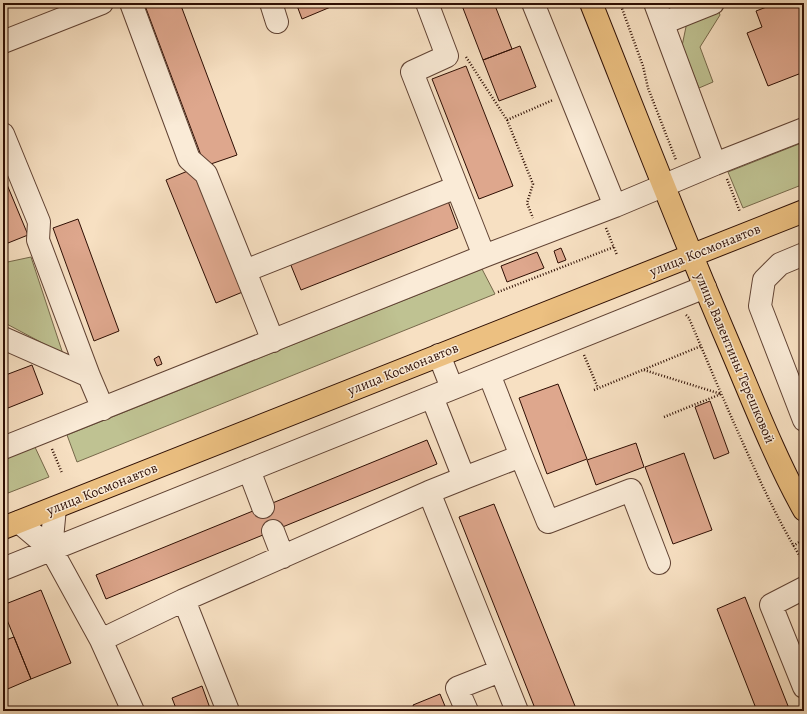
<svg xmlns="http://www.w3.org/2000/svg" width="807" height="714" viewBox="0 0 807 714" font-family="Alegreya,serif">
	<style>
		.green { fill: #bfc292; stroke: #76684a }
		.building { fill: #dea78d; stroke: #2e0e03 }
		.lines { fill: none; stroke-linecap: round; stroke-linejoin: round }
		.minor-casing { stroke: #604233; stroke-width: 24 }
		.major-casing { stroke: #2e0e03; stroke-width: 24 }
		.path { stroke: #2e0e03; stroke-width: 2.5; stroke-dasharray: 1 2; stroke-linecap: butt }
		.minor { stroke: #faebd7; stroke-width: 22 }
		.major { stroke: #ecc081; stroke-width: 22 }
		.labels { text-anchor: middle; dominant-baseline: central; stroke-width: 3; stroke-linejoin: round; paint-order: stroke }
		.street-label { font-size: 14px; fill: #2e0e03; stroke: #faebd7 }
	</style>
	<rect width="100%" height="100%" fill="#f7e0c2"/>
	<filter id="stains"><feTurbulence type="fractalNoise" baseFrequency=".005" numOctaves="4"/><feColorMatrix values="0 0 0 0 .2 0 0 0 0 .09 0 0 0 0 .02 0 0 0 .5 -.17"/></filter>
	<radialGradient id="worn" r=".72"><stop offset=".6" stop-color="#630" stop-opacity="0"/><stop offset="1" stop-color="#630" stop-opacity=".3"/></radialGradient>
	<path class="green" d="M 718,9 L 720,15 L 700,47 L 713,82 L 699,88 L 682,46 L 687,22 Z
		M 804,142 L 804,184 L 743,208 L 728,172 Z
		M 31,257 L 63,354 L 3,322 L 3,263 Z
		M 482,269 L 495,294 L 77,462 L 67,435 Z
		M 34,445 L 49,477 L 3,495 L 3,458 Z"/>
	<path class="building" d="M 144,3 L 180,3 L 237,155 L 205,166 Z
		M 296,3 L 332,3 L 333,6 L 302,19 Z
		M 461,3 L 494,3 L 512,49 L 483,60 Z
		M 777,3 L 804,3 L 804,72 L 768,86 L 747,33 L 762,27 L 756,11 Z
		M 520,46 L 536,87 L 499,101 L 483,60 Z
		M 466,66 L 513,186 L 479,199 L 432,79 Z
		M 195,168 L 245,291 L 216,303 L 166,180 Z
		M 3,175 L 28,235 L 3,245 Z
		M 448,201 L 458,228 L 301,290 L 290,263 Z
		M 78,219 L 119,331 L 94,341 L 53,228 Z
		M 561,248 L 566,260 L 558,263 L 554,251 Z
		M 537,252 L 544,268 L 507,282 L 501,266 Z
		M 159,356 L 162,364 L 157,366 L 154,359 Z
		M 32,365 L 43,394 L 3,410 L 3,376 Z
		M 558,384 L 587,459 L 547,474 L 519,398 Z
		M 710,401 L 729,453 L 714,459 L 695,407 Z
		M 427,440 L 437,464 L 106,599 L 96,575 Z
		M 636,443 L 644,467 L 596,485 L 587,460 Z
		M 684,453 L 712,530 L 673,544 L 645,467 Z
		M 494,504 L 577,711 L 536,711 L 459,517 Z
		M 41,590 L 71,663 L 31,679 L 3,610 L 3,605 Z
		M 745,597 L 790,711 L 757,711 L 717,609 Z
		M 14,637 L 31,679 L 3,691 L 3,641 Z
		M 202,686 L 211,711 L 177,711 L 172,698 Z
		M 440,694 L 447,711 L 415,711 L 413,705 Z"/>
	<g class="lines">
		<g class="minor-casing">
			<path id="minor" d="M 131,3 L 189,159 L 206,174 L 273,341
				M 271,3 L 277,22
				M 427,3 L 447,56 L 412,72 L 484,256
				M 533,3 L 615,206
				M 655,3 L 715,164
				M 663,23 L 713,3
				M 3,42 L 102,3
				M 3,134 L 39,222 L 38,240 L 89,376 L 103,409
				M 804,254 L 780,264 L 764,280 L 760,306 L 804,420
				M 245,271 L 457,187
				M 3,338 L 89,376
				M 439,355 L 452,388
				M 489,374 L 521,456
				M 3,448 L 484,256 L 615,206 L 715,164 L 804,129
				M 249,470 L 263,507
				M 464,478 L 521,456 L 548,522 L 631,490 L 659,563
				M 429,492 L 517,711
				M 19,522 L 51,549 L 101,640 L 133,711
				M 273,531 L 283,557
				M 51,549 L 55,508
				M 3,569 L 705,287
				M 804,588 L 771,605 L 804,687
				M 184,600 L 228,711
				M 101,640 L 184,600 L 429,492 L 464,478 L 432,397
				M 467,711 L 457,688 L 500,671"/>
		</g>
		<g class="major-casing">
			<path id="major" d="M 591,3 C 636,116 680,230 728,342 C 752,398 774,456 804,510
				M 3,528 L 804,211"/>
		</g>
		<path class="path" d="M 620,3 L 643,66 L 648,88 L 676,160
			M 466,57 L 507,120 L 533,184 L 527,203 L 533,218
			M 507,120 L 553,100
			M 727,179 L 740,212
			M 606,228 L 617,255
			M 498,292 L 614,247
			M 686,315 L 689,318 C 708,363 727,408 747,452 C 764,490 782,528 804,563
			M 584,355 L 598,388
			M 644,370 L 721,394
			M 594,390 L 701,346
			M 664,417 L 721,394
			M 52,449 L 62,473
			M 793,546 L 804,539"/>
		<use href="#minor" class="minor"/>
		<use href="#major" class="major"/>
	</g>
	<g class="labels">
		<g class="street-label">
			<text transform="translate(705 250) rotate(-22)">улица Космонавтов</text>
			<text transform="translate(735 358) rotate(67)">улица Валентины Терешковой</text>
			<text transform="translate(403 369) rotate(-22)">улица Космонавтов</text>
			<text transform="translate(102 489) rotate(-22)">улица Космонавтов</text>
		</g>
	</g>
	<rect width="807" height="714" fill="none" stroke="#f7e0c2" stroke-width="16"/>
	<rect x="4" y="4" width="799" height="706" fill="none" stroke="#2e0e03" stroke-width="2"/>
	<rect x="8" y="8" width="791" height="698" fill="none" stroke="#2e0e03"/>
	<rect width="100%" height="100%" filter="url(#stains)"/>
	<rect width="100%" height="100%" fill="url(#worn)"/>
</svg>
